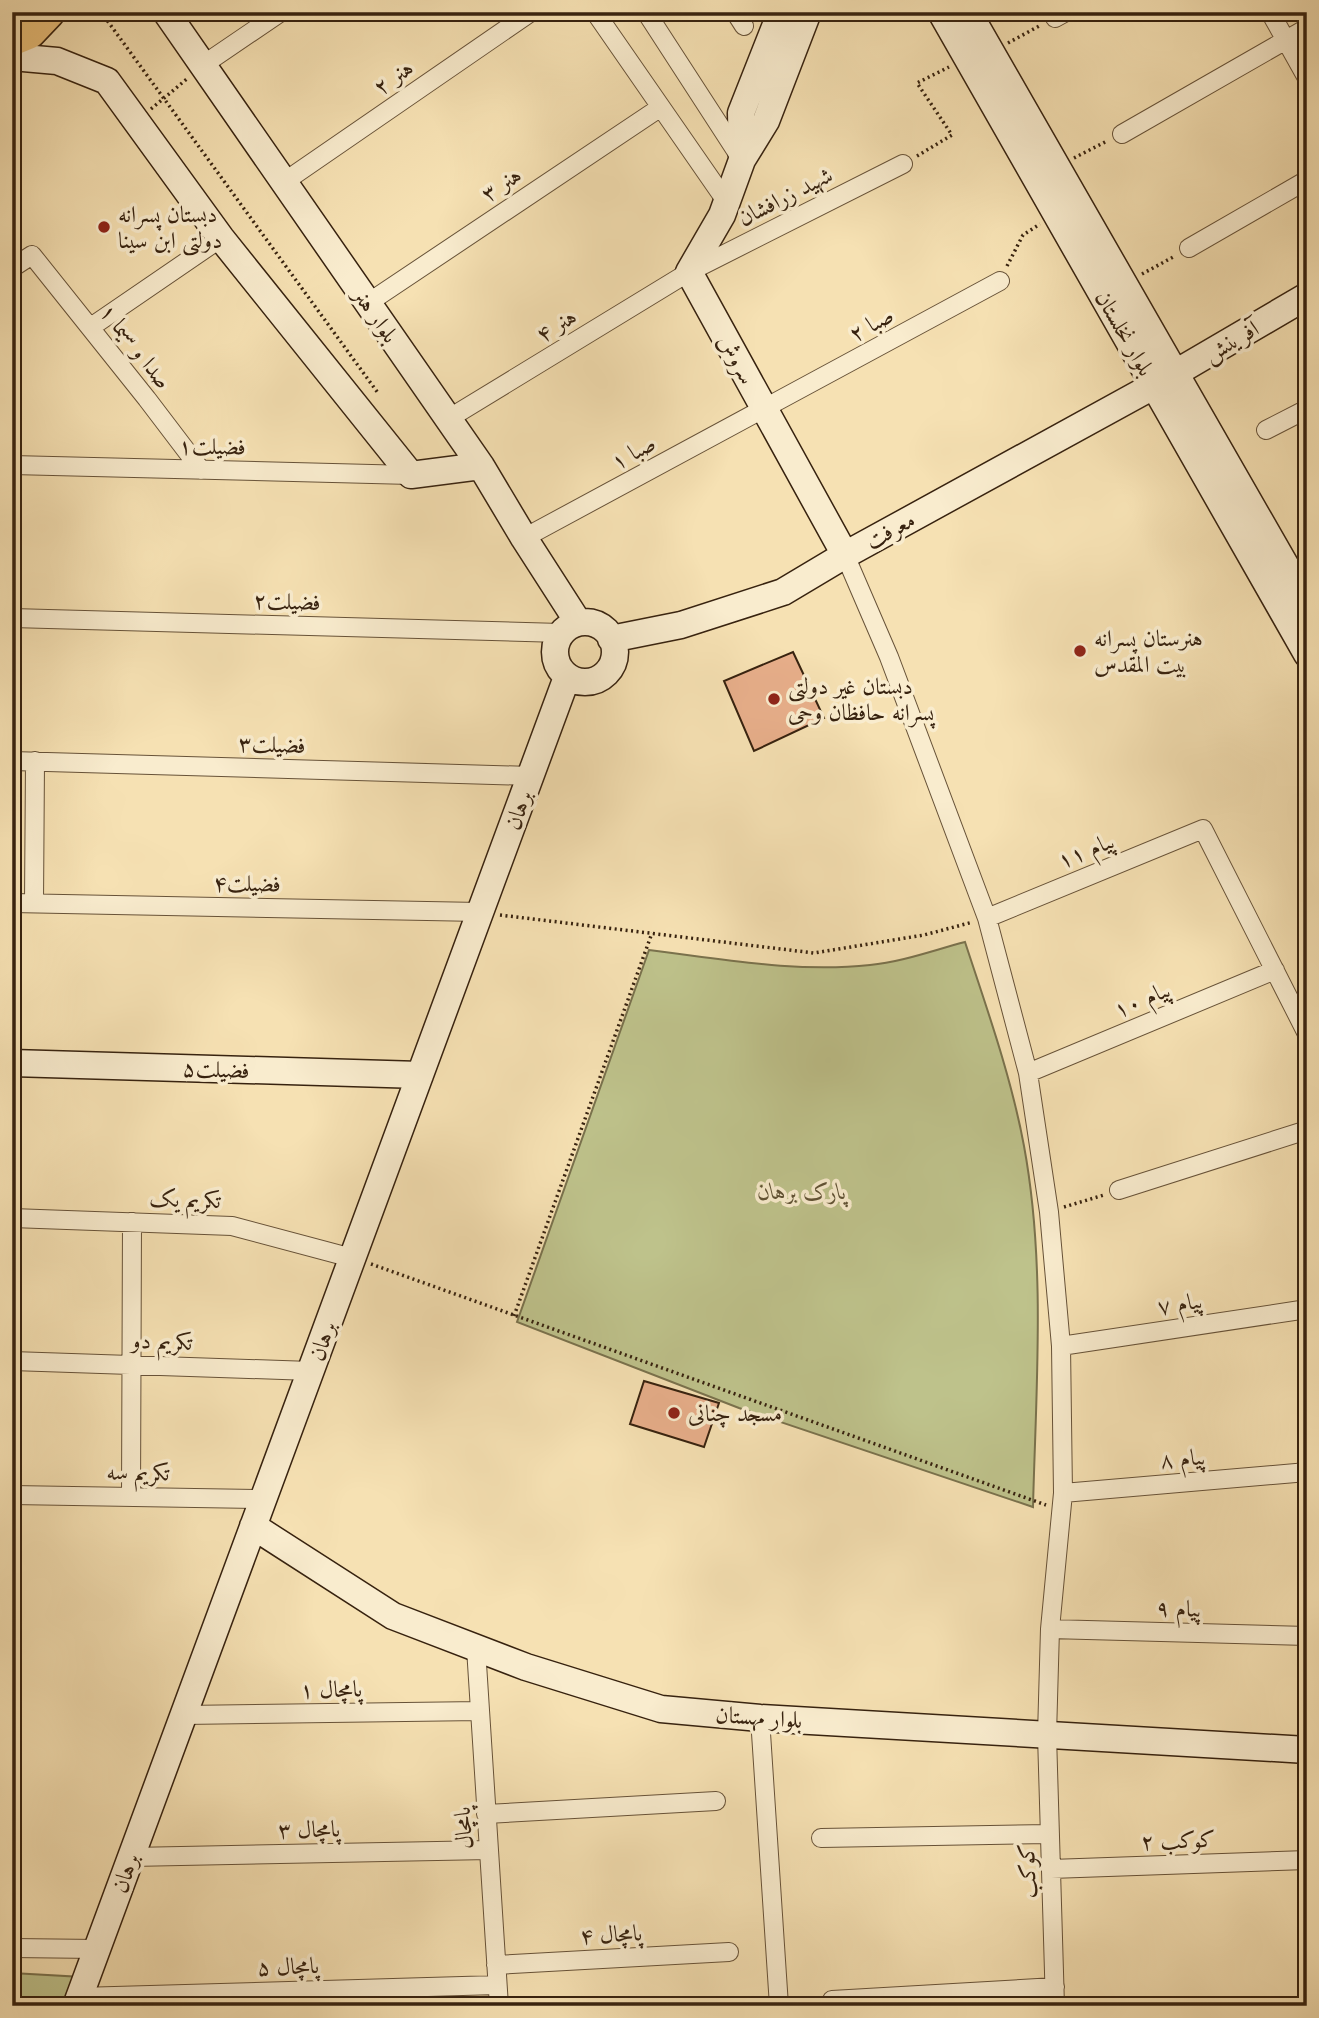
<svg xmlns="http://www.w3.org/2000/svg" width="1319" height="2018" viewBox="0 0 1319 2018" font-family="'Libre Caslon Text',Amiri,serif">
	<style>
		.green { fill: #bec28b; stroke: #7a724d; stroke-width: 2 }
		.building { fill: #e8af8b; stroke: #37220f; stroke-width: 2 }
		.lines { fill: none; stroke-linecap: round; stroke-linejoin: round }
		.street-casing { stroke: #675238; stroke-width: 20 }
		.secondary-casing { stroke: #37220f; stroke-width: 29 }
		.highway-casing { stroke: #37220f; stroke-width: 36 }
		.path { stroke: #37220f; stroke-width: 3.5; stroke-dasharray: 2 3.5; stroke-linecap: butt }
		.street { stroke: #f9ecce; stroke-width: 18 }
		.secondary { stroke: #f9ecce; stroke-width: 26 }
		.highway { stroke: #ebc07a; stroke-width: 33 }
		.poi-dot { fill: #8f2418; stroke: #f9ecce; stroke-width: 2.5 }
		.labels { text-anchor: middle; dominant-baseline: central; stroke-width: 7; stroke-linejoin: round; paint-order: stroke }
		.street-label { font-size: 23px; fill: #37220f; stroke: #f9ecce }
		.poi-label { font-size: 23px; fill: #37220f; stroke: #f9ecce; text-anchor: start }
		.park-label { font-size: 23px; font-style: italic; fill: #605234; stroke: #f9ecce }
	</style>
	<rect width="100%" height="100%" fill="#f6e1b3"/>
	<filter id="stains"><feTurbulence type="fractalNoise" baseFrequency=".00286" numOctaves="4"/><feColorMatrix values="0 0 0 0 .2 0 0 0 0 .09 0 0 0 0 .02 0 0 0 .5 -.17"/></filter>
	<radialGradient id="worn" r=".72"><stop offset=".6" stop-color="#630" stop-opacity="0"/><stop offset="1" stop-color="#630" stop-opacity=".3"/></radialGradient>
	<path class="green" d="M 965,942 C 987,1009 1011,1076 1024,1146 C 1046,1265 1036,1387 1033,1507 L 739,1408 L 517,1322 L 649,950 C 723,959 796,973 870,965 C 902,962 934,950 965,942 Z
		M 12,1973 L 82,1977 L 72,2006 L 12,2006 Z"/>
	<path class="building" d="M 793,652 L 824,718 L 754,751 L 724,681 Z
		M 644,1381 L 719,1403 L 704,1447 L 630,1424 Z"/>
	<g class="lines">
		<g class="street-casing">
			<path id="street" d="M 595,12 L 726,201
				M 646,12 L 740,157
				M 735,12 L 744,26
				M 1270,12 L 1307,78
				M 1055,18 L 1066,12
				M 203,65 L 281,12
				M 1122,134 L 1307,28
				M 284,182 L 531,12
				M 1189,248 L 1307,180
				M 12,268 L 32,255 L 147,399 L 201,470
				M 368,303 L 661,107
				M 91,327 L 221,238
				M 448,419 L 689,272 L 903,164
				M 1266,430 L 1307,409
				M 12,465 L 411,475
				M 524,538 L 1000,281
				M 845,555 L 889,657 L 987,918 L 1028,1073 L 1049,1212 L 1061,1346 L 1063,1493 L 1050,1629 L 1047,1735 L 1055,2006
				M 12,618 L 561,633
				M 12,761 L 531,776
				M 12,903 L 480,912
				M 34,903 L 35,761
				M 987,918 L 1203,829 L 1307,1034
				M 1028,1073 L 1275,970
				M 1119,1190 L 1307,1130
				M 12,1218 L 232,1226 L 352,1258
				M 1061,1346 L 1307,1309
				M 12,1361 L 311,1371
				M 1063,1493 L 1307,1472
				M 12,1495 L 263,1499
				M 131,1497 L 132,1222
				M 1050,1629 L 1307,1636
				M 476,1648 L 499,2006
				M 183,1715 L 480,1711
				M 760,1718 L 779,2006
				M 486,1814 L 716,1801
				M 821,1838 L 1050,1834
				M 131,1857 L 489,1850
				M 1051,1869 L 1307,1860
				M 12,1948 L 97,1949
				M 496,1965 L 729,1952
				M 79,1997 L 497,1985
				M 832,2000 L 1055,1987"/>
		</g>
		<g class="secondary-casing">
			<path id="secondary" d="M 166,12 L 481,466 L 524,538 L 578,622
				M 808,12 L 766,121 L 742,160 L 722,215 L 689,272 L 845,555
				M 941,12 L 1307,654
				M 968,12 L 1307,603
				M 12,57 L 57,61 L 107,81 L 221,238 L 411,475 L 481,466
				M 742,160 L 741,113 L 781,12
				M555 652a30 30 0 1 1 60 0a30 30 0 1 1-60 0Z
				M 611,639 L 681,625 L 783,592 L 845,555 L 1155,385 L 1307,296
				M 12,1063 L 420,1075
				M 253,1526 L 393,1616 L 526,1667 L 661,1709 L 760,1718 L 1307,1750
				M 76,2006 L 567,677"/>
		</g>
		<g class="highway-casing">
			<path id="highway" d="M 12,39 L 29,32 L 48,12"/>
		</g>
		<path class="path" d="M 101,12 L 378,393
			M 1008,43 L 1041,25
			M 151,109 L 188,78
			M 917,156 L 952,135 L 917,83 L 949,67
			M 1074,158 L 1107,141
			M 1007,266 L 1023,235 L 1040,224
			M 1142,274 L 1175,256
			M 500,915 L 814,953 L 924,935 L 973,922
			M 1064,1207 L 1104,1195
			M 371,1264 L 1046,1505
			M 514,1316 L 652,933"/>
		<use href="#street" class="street"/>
		<use href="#secondary" class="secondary"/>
		<use href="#highway" class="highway"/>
	</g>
	<g class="poi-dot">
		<circle cx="104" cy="227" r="7"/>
		<circle cx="1080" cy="651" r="7"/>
		<circle cx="774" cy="699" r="7"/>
		<circle cx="674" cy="1413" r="7"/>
	</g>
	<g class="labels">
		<g class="street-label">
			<text transform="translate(393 77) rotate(-35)">هنر ۲</text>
			<text transform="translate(501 184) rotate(-34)">هنر ۳</text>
			<text transform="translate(785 196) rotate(-27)">شهید زرافشان</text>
			<text transform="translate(376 315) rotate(55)">بلوار هنر</text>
			<text transform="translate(871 324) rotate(-29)">صبا ۲</text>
			<text transform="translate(556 325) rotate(-32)">هنر ۴</text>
			<text transform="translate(1125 333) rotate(60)">بلوار نخلستان</text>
			<text transform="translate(1231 341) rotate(-30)">آفرینش</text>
			<text transform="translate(136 346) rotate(52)">صدا و سیما ۱</text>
			<text transform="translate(737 359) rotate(61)">سروش</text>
			<text transform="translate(212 446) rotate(1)">فضیلت۱</text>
			<text transform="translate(633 452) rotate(-29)">صبا ۱</text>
			<text transform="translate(890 530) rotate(-29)">معرفت</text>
			<text transform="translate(287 601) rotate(2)">فضیلت۲</text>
			<text transform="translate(272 744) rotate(2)">فضیلت۳</text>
			<text transform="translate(518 810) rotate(-70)">برهان</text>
			<text transform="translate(1086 850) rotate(-22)">پیام ۱۱</text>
			<text transform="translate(247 883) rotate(1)">فضیلت۴</text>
			<text transform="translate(1142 999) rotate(-23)">پیام ۱۰</text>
			<text transform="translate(216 1069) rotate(2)">فضیلت۵</text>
			<text transform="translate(185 1199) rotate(2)">تکریم یک</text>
			<text transform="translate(1180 1303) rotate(-9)">پیام ۷</text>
			<text transform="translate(162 1341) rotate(2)">تکریم دو</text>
			<text transform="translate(322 1341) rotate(-70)">برهان</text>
			<text transform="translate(1183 1458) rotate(-5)">پیام ۸</text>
			<text transform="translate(138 1472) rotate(1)">تکریم سه</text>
			<text transform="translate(1179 1608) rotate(2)">پیام ۹</text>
			<text transform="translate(331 1689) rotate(-1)">پامچال ۱</text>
			<text transform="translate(759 1717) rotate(4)">بلوار مهستان</text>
			<text transform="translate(463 1828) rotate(-94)">پامچال</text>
			<text transform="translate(309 1829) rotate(-1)">پامچال ۳</text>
			<text transform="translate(1178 1840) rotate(-2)">کوکب ۲</text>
			<text transform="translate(1027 1871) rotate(-92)">کوکب</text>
			<text transform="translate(125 1873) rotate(-70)">برهان</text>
			<text transform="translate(611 1934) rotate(-3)">پامچال ۴</text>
			<text transform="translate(288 1966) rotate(-2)">پامچال ۵</text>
		</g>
		<g class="poi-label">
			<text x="118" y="214">دبستان پسرانه<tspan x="118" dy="26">دولتی ابن سینا</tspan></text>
			<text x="1094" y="638">هنرستان پسرانه<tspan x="1094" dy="26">بیت المقدس</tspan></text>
			<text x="788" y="686">دبستان غیر دولتی<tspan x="788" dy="26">پسرانه حافظان وحی</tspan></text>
			<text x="688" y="1413">مسجد چنانی</text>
		</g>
		<g class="park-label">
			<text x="802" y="1191">پارک برهان</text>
		</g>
	</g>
	<rect width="1319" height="2018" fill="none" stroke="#f6e1b3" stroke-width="42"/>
	<rect x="14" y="14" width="1291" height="1990" fill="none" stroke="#37220f" stroke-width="3.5"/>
	<rect x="21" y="21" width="1277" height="1976" fill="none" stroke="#37220f" stroke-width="2"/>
	<rect width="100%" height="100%" filter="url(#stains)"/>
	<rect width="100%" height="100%" fill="url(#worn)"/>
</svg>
